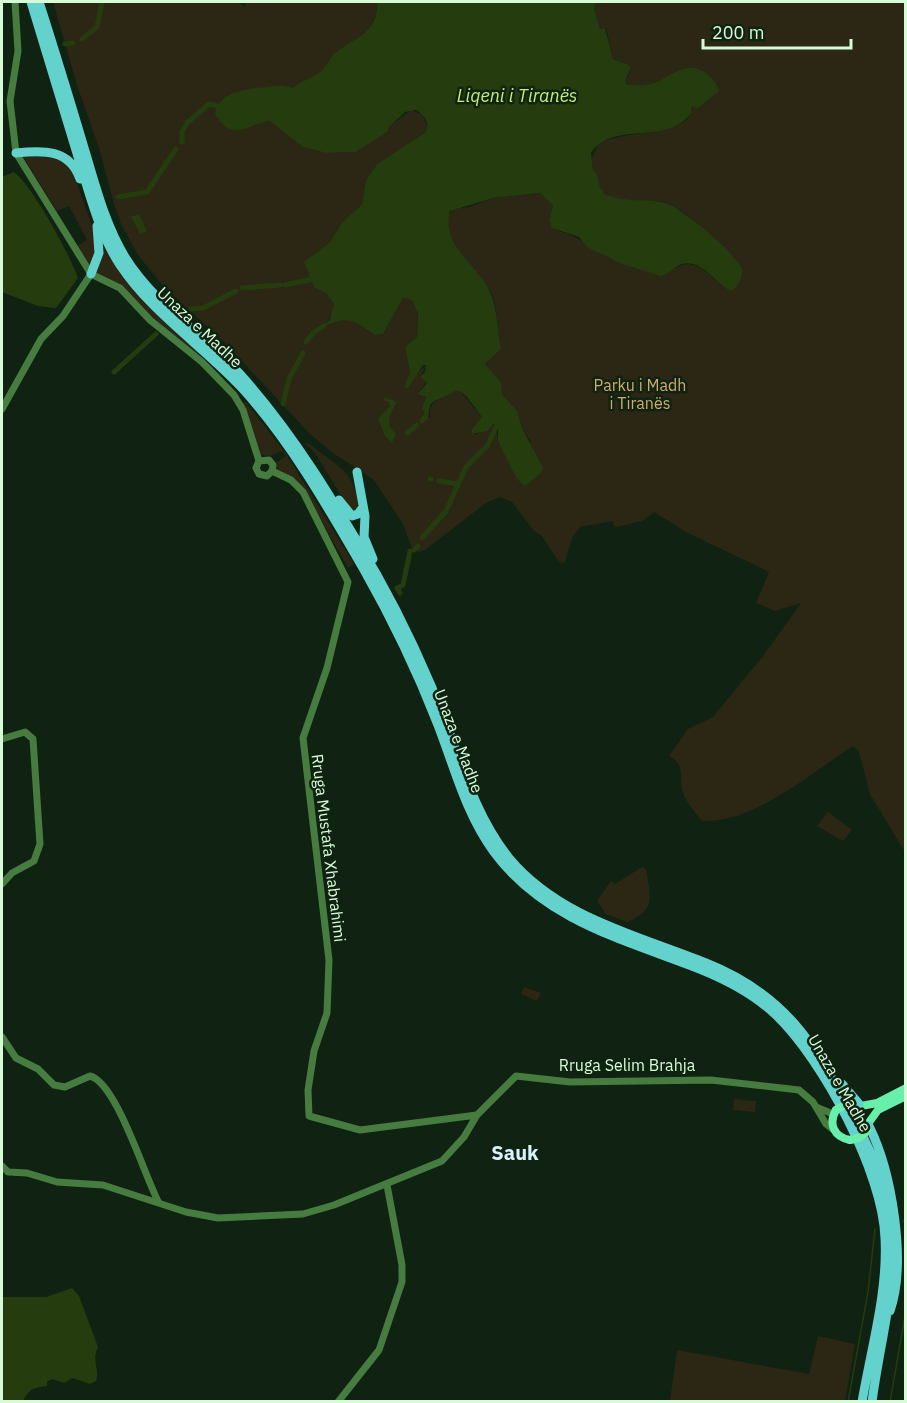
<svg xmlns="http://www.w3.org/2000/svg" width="907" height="1403" viewBox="0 0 907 1403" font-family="'IBM Plex Sans',sans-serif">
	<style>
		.green { fill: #2b2714 }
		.water { fill: #253c0f }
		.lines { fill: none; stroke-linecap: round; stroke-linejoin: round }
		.stream { stroke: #253c0f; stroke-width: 1.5 }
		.canal { stroke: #253c0f; stroke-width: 5 }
		.tertiary { stroke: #467c40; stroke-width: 7 }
		.primary { stroke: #69efac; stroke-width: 8 }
		.trunk { stroke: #64d2cc; stroke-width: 9 }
		.primary-bridge { stroke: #69efac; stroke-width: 8 }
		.labels { text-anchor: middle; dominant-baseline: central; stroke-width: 5; stroke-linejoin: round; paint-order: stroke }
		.street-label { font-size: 16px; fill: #d6fbd6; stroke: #102211 }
		.park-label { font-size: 16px; fill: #d3ab69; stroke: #102211 }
		.water-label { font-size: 18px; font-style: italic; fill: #c4ef6f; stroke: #102211 }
		.quarter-label { font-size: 20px; font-weight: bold; fill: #d7f2fb; stroke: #102211 }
	</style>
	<rect width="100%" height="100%" fill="#102211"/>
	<path class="green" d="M 53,2 L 238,2 L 245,7 L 246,2 L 377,2 C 379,32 355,37 336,52 C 329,58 326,69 318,74 C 308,81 299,82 290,91 L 327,153 L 356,152 L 411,110 L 423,115 L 428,128 L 426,132 L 377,164 L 366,180 L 362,204 L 342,223 L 329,243 L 305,262 L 313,284 L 326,293 L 334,304 L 333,311 L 325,326 C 355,315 350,319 375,335 L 383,334 L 403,298 L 412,300 C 422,313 416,324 417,338 L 405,347 L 410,372 L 405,385 L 426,365 L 420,378 L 427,381 L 420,391 L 426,397 L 422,408 L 426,420 L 430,417 C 428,397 443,401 455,391 L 460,391 L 482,417 L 472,429 L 475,435 L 496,424 L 498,441 L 505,453 L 531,442 L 522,428 L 517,411 L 502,394 L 501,382 L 485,364 L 501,349 C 497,332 498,313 493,297 C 485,276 430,232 453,209 L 469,207 L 493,198 L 540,193 L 553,206 L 551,213 L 558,231 C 581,235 594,253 615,261 C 633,268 658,266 676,268 C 697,255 712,279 728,290 C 759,275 732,256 718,242 C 703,229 685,210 666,203 C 648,197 624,206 607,195 C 600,191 591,166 591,159 L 599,144 C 617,131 682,135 690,115 C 691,112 690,109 691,106 L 704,103 L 716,93 L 713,79 C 683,53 675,80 646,85 C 640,86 633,84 627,85 L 625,81 L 631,70 L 627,64 L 613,59 L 606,28 L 600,29 L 594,8 L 596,2 L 905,2 L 905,852 L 870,794 L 859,752 L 853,746 C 810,774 754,823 702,821 C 696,813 686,802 683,793 C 678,778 687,765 669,756 L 688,729 L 713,717 L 763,656 L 801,603 L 775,611 L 756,603 L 769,572 L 686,532 L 654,512 L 642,521 L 617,527 L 614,526 L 613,521 L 580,527 L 572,538 L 565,562 L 560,563 L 541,535 L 534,531 L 512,502 L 500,497 L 486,503 L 425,550 L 418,552 L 412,549 L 403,524 L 374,480 L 333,453 L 310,434 L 226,344 L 164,287 L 138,255 L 121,224 L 113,201 L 100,151 L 77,85 Z
		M 56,154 L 72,169 L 94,232 L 123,278 L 158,316 L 199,352 L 197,354 L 150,315 L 120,284 L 93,271 L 76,246 L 87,240 L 69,206 L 57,211 L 23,156 Z
		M 245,401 L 287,455 L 354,564 L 348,568 L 306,493 L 276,468 L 277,462 L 286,456 L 282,451 L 270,456 L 260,455 L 243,403 Z
		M 305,443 L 308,443 C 336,466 354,469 359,506 L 355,512 L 345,502 L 315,453 Z
		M 828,812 L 852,830 L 843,841 L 817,826 Z
		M 642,867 L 646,869 C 651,898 656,910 627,922 L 606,914 L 597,901 L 611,881 L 615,884 Z
		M 524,987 L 541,993 L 537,1001 L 521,994 Z
		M 734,1099 L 756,1101 L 755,1112 L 733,1110 Z
		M 818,1336 L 855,1344 L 845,1401 L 670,1401 L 677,1350 L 809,1374 Z"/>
	<path class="water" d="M 377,2 L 596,2 L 594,8 L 600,29 L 605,28 L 613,59 L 627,64 L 631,68 L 625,81 L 627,85 C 633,84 639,86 645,85 C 668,83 682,57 706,73 C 713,78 716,83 719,91 L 698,108 L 691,106 L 691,113 C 669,146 612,120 591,153 L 593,170 L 597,175 L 600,187 L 605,194 C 625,204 648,197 668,204 C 681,208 739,255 742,270 C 743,278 739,284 733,290 L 728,290 C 715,281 700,259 682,264 C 674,267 669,274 661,276 L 619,263 L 587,247 L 579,237 L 552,228 L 549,220 L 553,206 L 540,193 L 493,198 L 450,211 C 440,248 482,266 492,297 C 497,311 498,333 501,349 L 485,364 L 501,382 L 502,394 L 517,411 L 522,428 L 543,468 L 540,474 L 525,486 L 517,479 L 498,441 L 498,426 L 494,424 L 487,431 L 472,434 L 472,429 L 482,417 L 467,397 L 460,391 L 455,391 C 446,399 433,398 430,406 C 428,412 430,416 427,421 L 422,408 L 426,397 L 418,394 L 427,383 L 420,377 L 425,372 L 426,365 L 423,365 L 408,388 L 404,387 L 410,372 L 405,347 L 417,337 L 418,313 L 412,300 L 403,298 L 383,334 L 375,335 C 351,319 352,316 324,326 L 330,319 L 334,304 L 326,293 L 314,287 L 304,262 L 329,243 L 342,223 L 362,204 L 366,180 L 377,164 L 426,132 C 430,122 424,115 416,110 L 405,112 L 388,128 L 388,131 L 356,152 L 327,153 L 303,147 L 270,121 C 247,124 233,144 215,114 C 220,93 238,91 256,88 C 269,87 281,84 293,88 C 300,81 309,80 317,74 C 326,69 328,59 335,53 C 354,37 379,33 377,2 Z
		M 14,172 C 32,185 70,255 78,278 L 56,308 L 38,306 L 2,292 L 2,177 Z
		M 139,214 L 147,231 L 140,234 L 131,217 Z
		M 385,397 L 397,402 C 390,414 384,423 396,434 L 392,443 L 385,436 L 378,419 L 390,406 L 389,402 L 383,400 Z
		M 72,1288 L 79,1296 L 98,1347 C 91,1361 100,1368 96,1381 L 90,1384 L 72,1378 L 64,1383 L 52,1379 L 47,1382 L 47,1386 C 34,1387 28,1390 23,1401 L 2,1401 L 2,1297 L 46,1297 Z"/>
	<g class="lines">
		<path class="stream" d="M 903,1221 L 906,1219
			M 848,1402 L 868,1292 L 875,1229
			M 890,1402 L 906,1310"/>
		<path class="canal" d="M 82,39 L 97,27 L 102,2
			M 65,44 L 73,43
			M 182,142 L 182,132 L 188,122 L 209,104 L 218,106
			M 118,197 L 147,192 L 176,149
			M 285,285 L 313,279
			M 242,288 L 280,285
			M 191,309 L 203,308 L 236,291
			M 306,342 L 313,333 L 324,326
			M 114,372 L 156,334
			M 283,404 L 289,379 L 303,353
			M 422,421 L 425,417
			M 407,433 L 417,425
			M 430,479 L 431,479
			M 439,481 L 457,484
			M 422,538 L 446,511 L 466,467 L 487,446 L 497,425
			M 414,550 L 418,546
			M 400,593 L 397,588 L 403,585 L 410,551"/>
		<path class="tertiary" d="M 15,2 L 18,51 L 10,101 L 16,153 L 91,274 L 120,288 L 150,320 L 202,362 L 234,395 L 243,410 L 259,461
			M 2,409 L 41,339 L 63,316 L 91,274
			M 259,461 L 256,468 L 259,474 L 267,476 L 272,471
			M 259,461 L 269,460 L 273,465 L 272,471
			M 272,471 L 291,480 L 303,492 L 348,582 L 327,668 L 303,738 L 329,960 L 327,1013 L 314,1051 L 308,1090 L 309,1116 L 360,1130 L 477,1115
			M 2,739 L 25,732 L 33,739 L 40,844 L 34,861 L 12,873 L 2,884
			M 2,1037 L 16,1058 L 38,1069 L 54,1085 L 65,1087 L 90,1076 C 117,1083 145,1178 159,1203
			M 816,1107 L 833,1114
			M 2,1166 L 8,1172 L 27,1173 L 57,1182 L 103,1185 L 186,1212 L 218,1218 L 303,1214 L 334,1205 L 442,1161 L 464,1137 L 477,1115 L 516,1076 L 570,1082 L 711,1080 L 799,1090 L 813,1102 L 826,1124 L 835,1131
			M 338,1402 L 379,1350 L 402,1282 L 402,1265 L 387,1185"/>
		<path class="primary" d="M 861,1106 L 877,1103 L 906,1088
			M 836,1110 C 828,1124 834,1137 850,1140
			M 870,1121 L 878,1110 L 906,1096"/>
		<path class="trunk" d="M 31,2 C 47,54 63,107 79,160 C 90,195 99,233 120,265 C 152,313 203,346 242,388 C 291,442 327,506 363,568 C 392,619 417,671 438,725 C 455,769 466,814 494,852 C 545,921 626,940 702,970 C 729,981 755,995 776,1015 C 823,1060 883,1173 885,1238 C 888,1292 871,1349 862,1402
			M 39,2 C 55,51 70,101 85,151 C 96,187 105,224 125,257 C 154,304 203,334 240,374 C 295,435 336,505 377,575 C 404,623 427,673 447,725 C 464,772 477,818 509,858 C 559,918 637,935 706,963 C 786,995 814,1043 852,1115 C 873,1155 891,1193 893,1238 C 895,1292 879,1348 872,1402
			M 16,153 C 43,150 70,149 80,179
			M 91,274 L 99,253 L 97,226
			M 357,472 L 365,516 L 364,537 L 373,559
			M 339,500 L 352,516 L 358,514 L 363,507
			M 842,1084 L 859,1104
			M 869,1126 C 892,1172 907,1262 890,1311"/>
		<path class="primary-bridge" d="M 836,1110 L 850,1102
			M 850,1140 L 859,1138 L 867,1131"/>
	</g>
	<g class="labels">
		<g class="street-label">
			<text transform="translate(200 327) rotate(43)">Unaza e Madhe</text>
			<text transform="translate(459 741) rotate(69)">Unaza e Madhe</text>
			<text transform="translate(329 848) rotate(83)">Rruga Mustafa Xhabrahimi</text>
			<text x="627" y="1065">Rruga Selim Brahja</text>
			<text transform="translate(840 1083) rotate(60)">Unaza e Madhe</text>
		</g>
		<g class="park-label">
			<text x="640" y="385">Parku i Madh<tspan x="640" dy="18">i Tiranës</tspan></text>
		</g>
		<g class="water-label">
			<text x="517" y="95">Liqeni i Tiranës</text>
		</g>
		<g class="quarter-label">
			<text x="515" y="1152">Sauk</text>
		</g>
	</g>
	<rect width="907" height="1403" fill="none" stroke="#d6fbd6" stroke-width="6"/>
	<path d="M703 39v9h148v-9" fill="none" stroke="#d6fbd6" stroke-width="3"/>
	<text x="712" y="39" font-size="18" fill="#d6fbd6" stroke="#102211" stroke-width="4.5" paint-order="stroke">200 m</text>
</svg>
